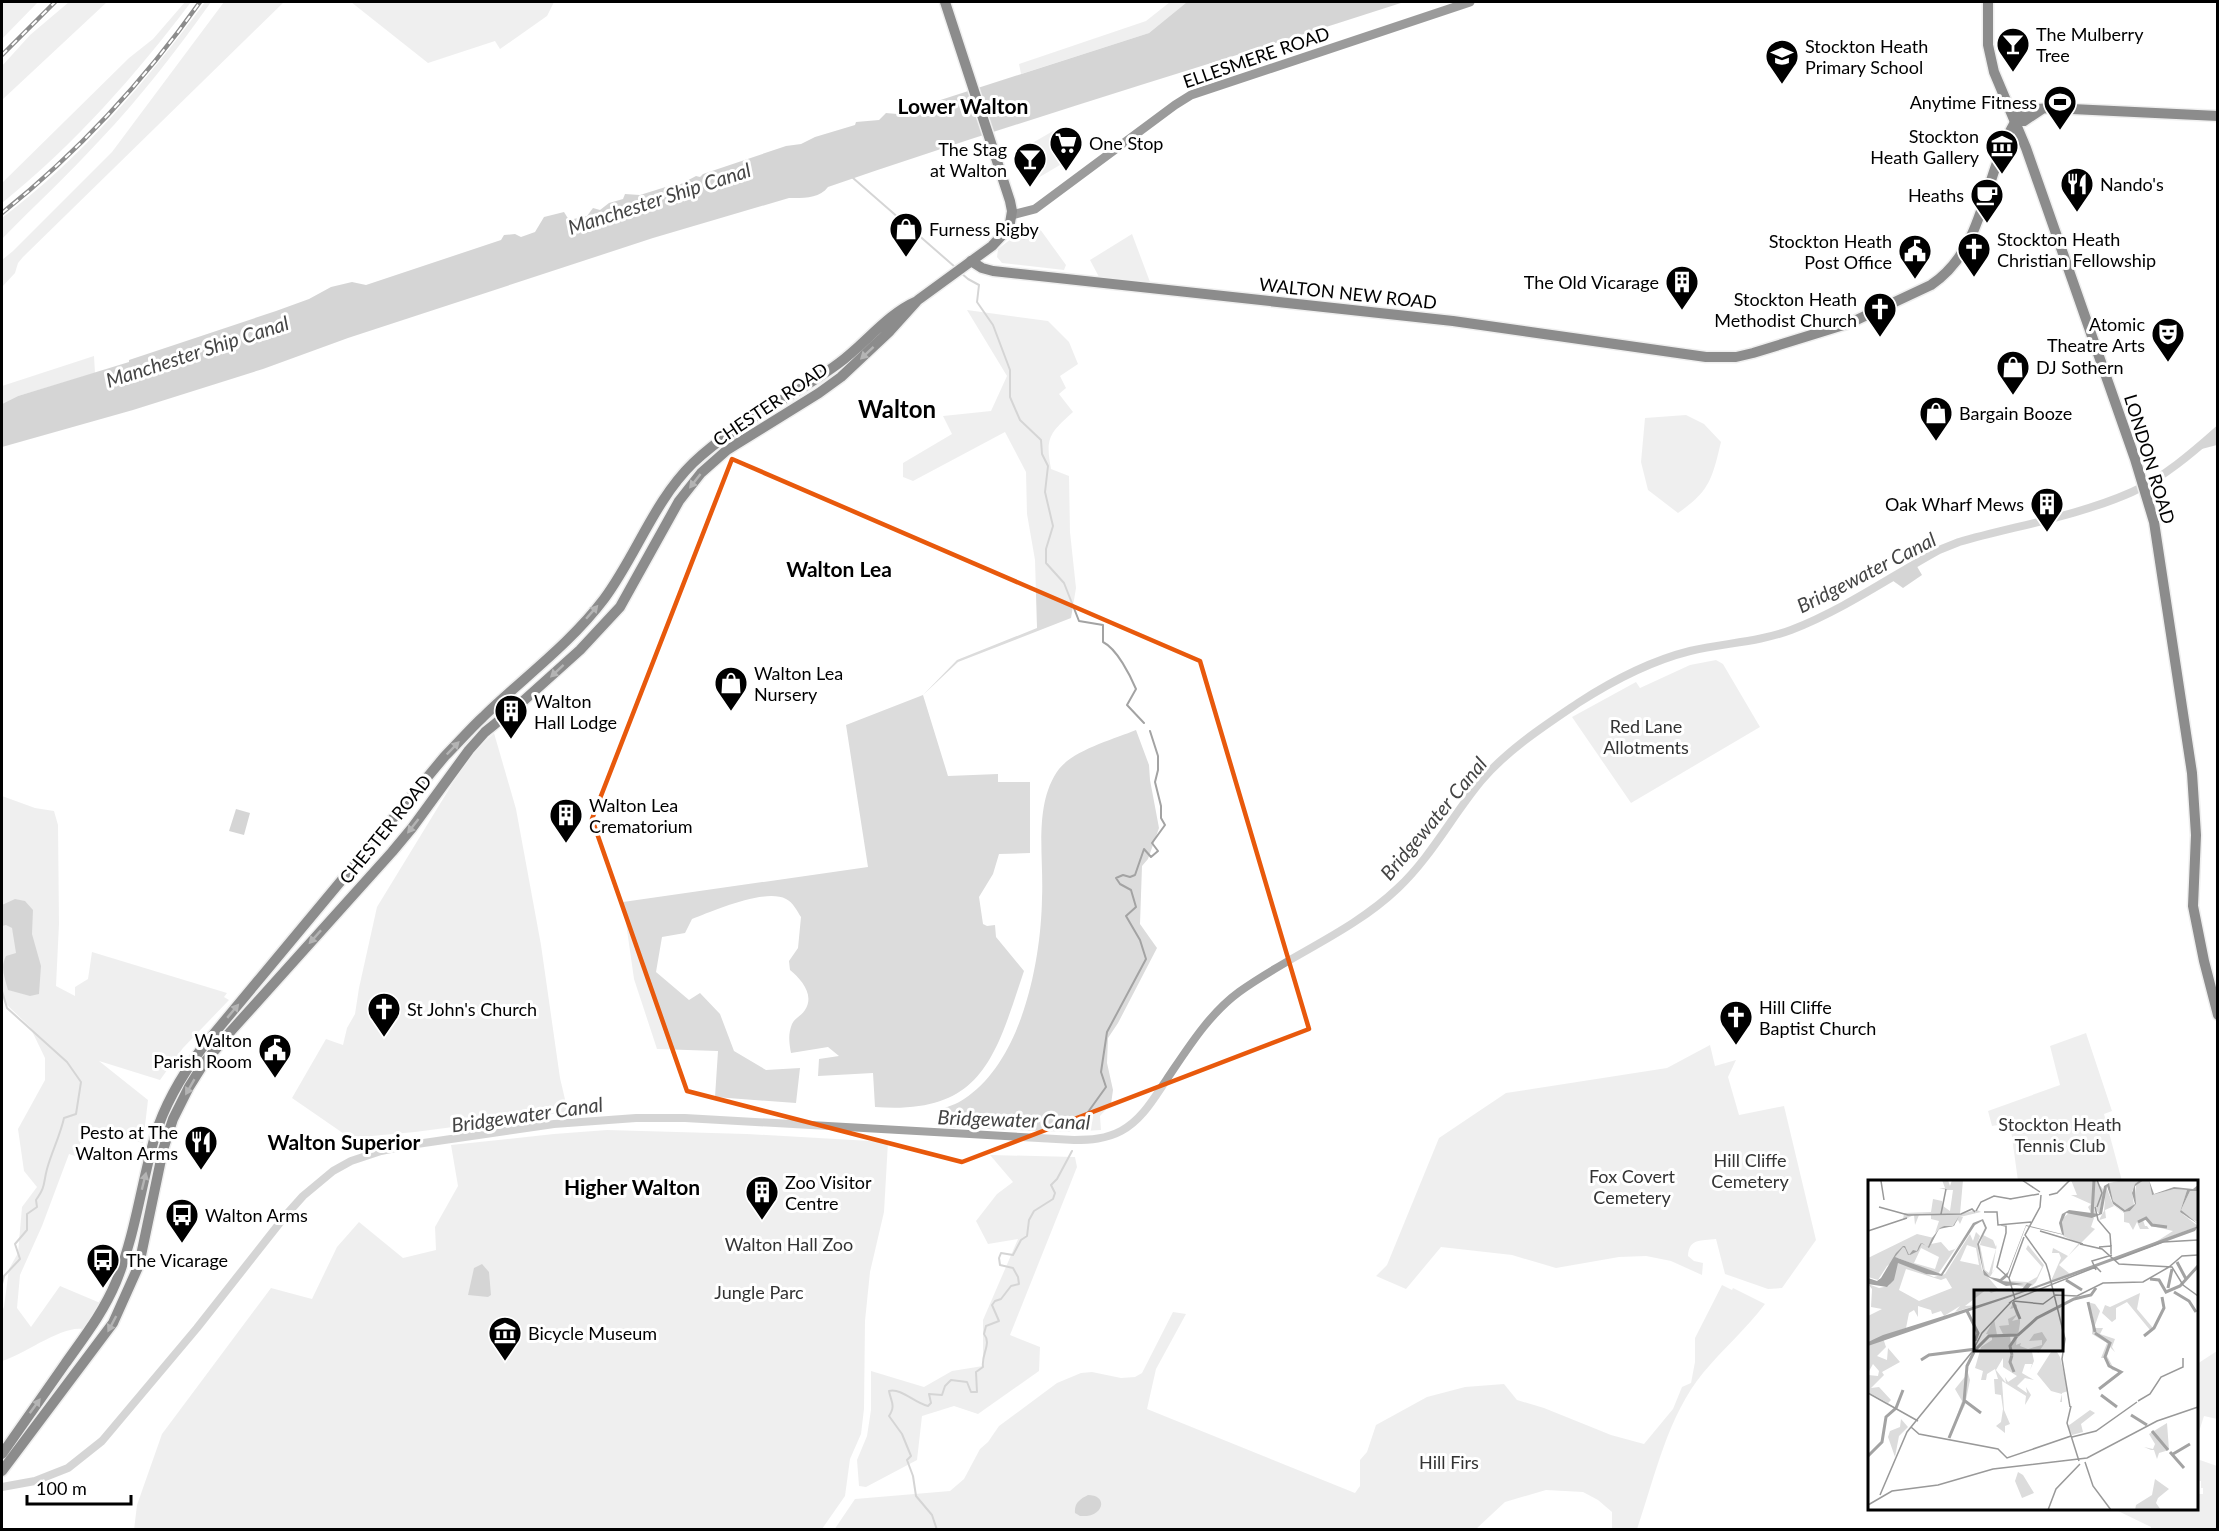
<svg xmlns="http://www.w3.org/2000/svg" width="2219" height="1531" viewBox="0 0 2219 1531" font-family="Lato,sans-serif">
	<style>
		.green { fill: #dcdcdc }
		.water { fill: #a3a3a3 }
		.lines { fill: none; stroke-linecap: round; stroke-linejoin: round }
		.stream { stroke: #a3a3a3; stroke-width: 2 }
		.canal { stroke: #a3a3a3; stroke-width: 8 }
		.primary-casing { stroke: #dbdbdb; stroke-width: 13 }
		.trunk-casing { stroke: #dbdbdb; stroke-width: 13 }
		.secondary { stroke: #222; stroke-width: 9 }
		.primary { stroke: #000; stroke-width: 10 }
		.trunk { stroke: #000; stroke-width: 10 }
		.rail-casing { stroke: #000; stroke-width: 4.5 }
		.rail { stroke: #fff; stroke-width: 2; stroke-dasharray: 7; stroke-linecap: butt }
		.oneway { fill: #595959 }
		.marked { fill: none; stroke: #e8590c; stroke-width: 4.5; stroke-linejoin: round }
		.labels { text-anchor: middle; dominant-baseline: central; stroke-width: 6; stroke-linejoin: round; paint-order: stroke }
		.poi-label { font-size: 18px; fill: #000; stroke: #fff; text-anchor: start }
		.street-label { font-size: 18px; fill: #000; stroke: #fff }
		.park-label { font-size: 18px; fill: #333; stroke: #fff }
		.water-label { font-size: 20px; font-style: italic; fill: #444; stroke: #fff }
		.quarter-label { font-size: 21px; font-weight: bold; fill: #000; stroke: #fff }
		.district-label { font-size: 24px; font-weight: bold; fill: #000; stroke: #fff }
		.inset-river { fill: none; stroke: #a3a3a3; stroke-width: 3 }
		.inset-road { fill: none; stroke: #999; stroke-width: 1.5 }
		.view { fill: #000; fill-opacity: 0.15; stroke: #000; stroke-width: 3 }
		.inset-edge { fill: none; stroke: #000; stroke-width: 3 }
	</style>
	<rect width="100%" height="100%" fill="#fff"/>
	<path class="green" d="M 2,2 L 38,2 L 2,39 Z
		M 69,2 L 107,2 L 2,100 L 2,66 L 30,35 Z
		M 185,2 L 191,2 C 136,75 74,145 2,203 L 2,183 L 129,58 L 153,39 Z
		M 205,2 L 211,2 C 177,50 140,98 99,141 C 68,175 34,206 2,239 L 2,218 C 81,158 146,82 205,2 Z
		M 224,2 L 284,2 L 23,257 L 18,263 L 15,273 L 2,287 L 2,260 L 13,251 L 112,152 Z
		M 351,2 L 554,2 L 547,16 L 500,49 L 495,41 L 428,63 Z
		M 1170,2 L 1187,2 L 1149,33 L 1021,74 L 1019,64 L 1146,21 Z
		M 1053,131 L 1070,159 L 1038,178 L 1022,149 Z
		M 1029,225 L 1037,225 L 1066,265 L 1064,270 L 1002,263 L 997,257 L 998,249 Z
		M 1132,234 L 1150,282 L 1099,277 L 1090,260 Z
		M 967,310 L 1048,321 L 1069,342 L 1078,364 L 1060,376 L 1066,388 L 1059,394 L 1073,412 C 1050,433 1045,437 1051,469 L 1069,476 L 1070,532 L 1076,588 L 1071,618 L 958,662 L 923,695 L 948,776 L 998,774 L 998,782 L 1030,782 L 1030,853 L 999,854 L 993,874 L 979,897 L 983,924 L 987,926 L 995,925 L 996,937 L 1024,971 C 995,1057 983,1115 875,1107 L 873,1073 L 818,1076 L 819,1059 L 839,1056 L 828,1047 L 791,1053 C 789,1042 788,1034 792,1024 C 795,1018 801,1016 805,1010 C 815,995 801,979 790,970 L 789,961 L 798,948 L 801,917 C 797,911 793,902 786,899 C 765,888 713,911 692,919 L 685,933 L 662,937 L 656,972 L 689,1000 L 700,993 L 720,1014 L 734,1051 L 766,1070 L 800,1068 L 796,1103 L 715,1097 L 718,1051 L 657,1049 L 634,979 L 623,902 L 868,867 L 846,725 L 923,695 L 957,660 L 1037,628 L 1035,560 L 1027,514 L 1026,472 L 1005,432 L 913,481 L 903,477 L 903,463 L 952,434 L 943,416 L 991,411 L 1007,376 Z
		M 94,356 L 95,373 L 18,396 L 2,404 L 2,386 Z
		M 1686,415 L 1704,424 L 1721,442 C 1712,479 1710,491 1678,513 L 1648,490 L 1641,462 L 1645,418 Z
		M 1716,660 L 1723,664 L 1760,727 L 1631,803 L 1572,717 L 1636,682 L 1640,688 L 1690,665 Z
		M 1136,730 L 1149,765 L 1150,780 L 1159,828 L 1148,859 L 1142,866 L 1140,924 L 1157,948 L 1118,1023 L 1108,1038 L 1107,1063 L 1113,1090 L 1111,1104 L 1100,1116 L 1101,1130 L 1068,1132 L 940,1127 L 939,1110 C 947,1107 957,1104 964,1099 C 1022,1061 1041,962 1042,898 C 1044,857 1033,804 1059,769 C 1074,750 1114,739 1136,730 Z
		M 494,733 L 516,809 L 541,945 L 560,1078 L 568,1112 L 415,1132 L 350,1138 L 292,1098 L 326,1039 L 343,1045 L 347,1028 L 355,1014 L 359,988 L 377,907 L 468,758 Z
		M 2,796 L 35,808 L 54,811 L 58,825 L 59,924 L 56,986 L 75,996 L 75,987 L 88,979 L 92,952 L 227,993 L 224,997 L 229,1000 L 183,1048 L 160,1080 L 99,1061 L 148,1100 L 143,1143 L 86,1129 L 75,1156 L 69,1154 L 42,1226 L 20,1275 L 17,1308 L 31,1327 L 60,1286 L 105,1305 L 86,1330 C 66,1322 24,1355 2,1361 L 2,1311 L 4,1307 L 9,1269 L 18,1253 L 22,1207 L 37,1187 L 24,1171 L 18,1129 L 45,1080 L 45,1058 L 30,1027 L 5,1003 L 2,993 Z
		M 2086,1033 L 2112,1111 L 2104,1114 L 2122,1181 L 2018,1181 L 2010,1123 L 1992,1126 L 1988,1111 L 2060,1085 L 2050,1046 Z
		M 1710,1045 L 1715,1066 L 1736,1060 L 1728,1077 L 1739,1115 L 1784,1106 L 1816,1240 L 1782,1288 L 1768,1289 L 1725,1274 L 1716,1239 C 1701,1241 1689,1238 1688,1256 L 1694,1261 L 1703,1263 L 1702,1275 L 1671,1261 L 1646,1256 L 1619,1257 L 1556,1268 L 1512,1255 L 1441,1247 L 1406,1289 L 1376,1276 L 1387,1265 L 1439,1138 L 1506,1093 L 1667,1068 Z
		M 607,1130 L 747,1134 L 888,1142 L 884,1212 L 870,1272 L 865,1321 L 864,1409 L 861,1434 L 850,1459 L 845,1496 L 822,1529 L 134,1530 L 137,1505 L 162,1434 L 271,1288 L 312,1299 L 337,1247 L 359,1222 L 403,1258 L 436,1250 L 435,1227 L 458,1186 L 451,1145 L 554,1134 Z
		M 990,1155 L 1075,1157 L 1077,1167 L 1010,1335 L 1040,1347 L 1039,1371 L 978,1414 L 954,1406 L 922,1416 L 917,1460 L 866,1487 L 859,1486 L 857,1460 L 867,1436 L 871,1410 L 871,1371 L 924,1387 L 952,1371 L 983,1366 L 983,1320 L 1018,1239 L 988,1244 L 976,1221 L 997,1194 L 1013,1182 Z
		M 1722,1285 L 1732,1290 L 1733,1288 L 1765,1304 C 1746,1329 1723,1349 1703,1373 C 1667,1417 1655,1477 1637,1529 L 1612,1529 L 1612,1512 L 1598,1500 L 1583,1492 L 1546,1490 L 1505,1502 L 1476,1529 L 834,1530 L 855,1499 L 950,1491 L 964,1479 L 980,1449 L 988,1442 L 999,1426 L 1057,1383 L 1081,1373 L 1092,1372 L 1121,1378 L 1135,1377 L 1142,1373 L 1173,1312 L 1186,1314 L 1156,1369 L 1147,1409 L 1355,1493 L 1360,1486 L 1360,1460 L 1367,1452 L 1376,1425 L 1427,1397 L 1465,1387 L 1504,1384 L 1517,1400 L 1544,1408 L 1611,1435 L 1644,1444 L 1673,1409 L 1682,1387 L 1691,1383 L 1695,1362 L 1695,1338 Z
		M 2217,1351 L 2217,1419 L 2204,1416 L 2197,1438 L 2197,1364 Z
		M 2197,1459 L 2217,1466 L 2217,1529 L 2151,1529 L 2151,1527 L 2116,1510 L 2196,1508 L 2197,1494 L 2203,1494 L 2203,1488 L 2201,1488 L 2201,1481 L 2197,1481 Z"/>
	<path class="water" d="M 1187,2 L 1404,2 C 1213,64 1019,121 828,187 C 819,199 803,198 789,198 L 653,238 L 348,338 L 263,369 L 133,410 L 2,447 L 2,404 L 18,396 L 129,362 L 129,360 L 276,311 L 309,299 L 331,287 L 352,282 L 366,285 L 501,240 L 504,235 L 515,234 L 521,237 L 535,232 L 544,217 L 564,212 L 569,220 L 587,216 L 593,208 L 600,210 L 609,203 L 623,199 L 625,194 L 640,195 L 672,185 L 677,186 L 696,176 L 700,177 L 703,174 L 786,146 L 801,144 L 815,137 L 855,125 L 856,122 L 879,120 L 886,113 L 897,114 L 1149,33 Z
		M 2217,430 L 2217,445 L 2194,451 Z
		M 1915,563 L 1922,575 L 1903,588 L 1889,578 Z
		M 236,809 L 250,813 L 244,835 L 229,831 Z
		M 15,899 L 25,901 L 33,910 L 32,934 L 41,966 L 39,994 L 30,996 L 8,990 C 5,979 0,967 6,956 L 16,953 L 12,928 L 6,925 L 2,926 L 2,905 Z
		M 482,1264 L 489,1272 L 491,1295 L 488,1297 L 468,1295 L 474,1268 Z
		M 1088,1495 C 1109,1495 1104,1518 1080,1516 L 1075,1513 C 1074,1503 1080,1499 1088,1495 Z"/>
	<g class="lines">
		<path class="stream" d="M 853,178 L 955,267
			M 961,273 L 968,279 L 979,285 L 977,302 L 993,325 L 1010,370 L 1010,397 L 1020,420 L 1041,440 L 1042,454 L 1048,466 L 1045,492 L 1053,526 L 1046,549 L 1046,563 L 1064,583 L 1079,621 L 1103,625 L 1103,642 C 1117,649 1130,675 1136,689 L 1127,705 L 1144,723
			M 2,991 L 7,1008 L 67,1062 L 81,1082 L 76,1114 L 64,1118 C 60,1136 52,1151 47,1169 C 43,1184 46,1186 36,1200 L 37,1207 L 27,1214 L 27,1230 L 15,1244 L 20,1259 L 4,1276 L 2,1284
			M 1083,1119 L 1106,1087 L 1101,1072 L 1107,1032 L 1146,959 L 1140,940 L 1126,916 L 1136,907 L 1131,890 L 1120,884 L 1116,878 L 1123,875 L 1130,877 L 1135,875 L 1144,849 L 1151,857 L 1158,851 L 1152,843 L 1165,825 L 1161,818 L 1161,806 L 1155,782 L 1158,770 L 1158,756 L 1150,731
			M 937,1530 L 932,1515 L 916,1496 L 913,1476 L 907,1460 L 911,1456 L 902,1434 L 889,1416 C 896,1405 891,1402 889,1391 C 902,1388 914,1403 928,1406 L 931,1403 L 929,1394 L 942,1395 L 945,1386 L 951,1380 L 967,1382 L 971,1392 L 977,1392 L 976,1372 L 983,1367 C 981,1354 992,1344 984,1334 L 986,1326 L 999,1321 L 992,1305 L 995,1301 L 1001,1299 L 1011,1286 L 1019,1284 L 1018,1277 L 1013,1268 L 1000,1265 L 999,1258 L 1001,1253 L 1013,1255 L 1021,1240 L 1027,1236 L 1029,1220 L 1034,1211 L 1053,1199 L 1055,1193 L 1051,1185 L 1057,1179 L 1072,1151"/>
		<path class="canal" d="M 2,1487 L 35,1481 L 68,1468 L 102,1441 L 197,1328 L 286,1215 L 303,1196 L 333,1171 L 351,1161 L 381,1151 L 410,1145 L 554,1124 L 636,1118 L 685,1118 L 1074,1140 C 1090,1140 1106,1139 1121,1131 C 1142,1120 1154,1098 1167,1079 C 1188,1048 1209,1014 1239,992 C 1290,955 1352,932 1398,888 C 1431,857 1452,816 1481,781 C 1507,750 1544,726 1578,703 C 1612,681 1650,661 1690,651 C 1724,643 1759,642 1791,630 C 1843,610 1890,577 1939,550 L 1959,542 C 2015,526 2078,516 2132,492 C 2163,478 2192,453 2218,430"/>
		<g class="primary-casing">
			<path id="primary" d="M 2016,121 L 2024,121 L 2042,109
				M 971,261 L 982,268 L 993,271 L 1453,321 L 1706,357 L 1736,357 L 1753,353 L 1850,323 L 1931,285 C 1980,252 1983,191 2005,142 C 2009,132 2015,123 2020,113 C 2031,108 2040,109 2051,108 L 2218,116"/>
		</g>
		<g class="trunk-casing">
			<path id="trunk" d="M 1988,2 L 1988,45 L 1994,72 L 2026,148 L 2135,459 L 2154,522 L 2192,773 L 2196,835 L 2193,906 L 2204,961 L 2218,1015
				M 2,1454 C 23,1424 44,1394 65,1364 C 84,1337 103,1313 116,1282 C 135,1236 141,1185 155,1136 C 165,1103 182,1075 202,1048 L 445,756 C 458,743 470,729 483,717 C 523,678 570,644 604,599 C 636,556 654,501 693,463 C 736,422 792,398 839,363 C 866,343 887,314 917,301
				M 2,1471 L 113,1323 L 139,1265 L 163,1150 L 173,1119 L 189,1087 L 204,1063 L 231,1031 L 392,852 L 412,828 L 469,750 L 485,732 L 521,703 L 580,650 L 620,607 L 679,501 L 701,473 L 727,450 L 819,393 L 841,377 L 890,331 L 918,300 L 992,246 L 1004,233 L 1010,223 L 1012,211 L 1010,201 L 945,2"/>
		</g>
		<path class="secondary" d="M 1012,215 L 1035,209 L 1175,105 L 1191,95 L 1470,2"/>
		<use href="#primary" class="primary"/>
		<use href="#trunk" class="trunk"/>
		<g class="rail-casing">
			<path id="rail" d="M 2,55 L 55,2
				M 2,213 C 77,153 144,81 200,2"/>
		</g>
		<use href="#rail" class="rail"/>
	</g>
	<defs><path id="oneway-solid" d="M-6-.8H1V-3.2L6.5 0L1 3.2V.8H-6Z" transform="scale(1.5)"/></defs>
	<g class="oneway">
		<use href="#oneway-solid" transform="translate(867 353) rotate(137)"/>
		<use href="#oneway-solid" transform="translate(695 481) rotate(128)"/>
		<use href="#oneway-solid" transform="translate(592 612) rotate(-49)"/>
		<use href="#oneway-solid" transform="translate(557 671) rotate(137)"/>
		<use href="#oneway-solid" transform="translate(453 748) rotate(-46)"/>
		<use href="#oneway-solid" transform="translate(413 826) rotate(128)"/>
		<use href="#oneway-solid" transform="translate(315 937) rotate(132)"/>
		<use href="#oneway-solid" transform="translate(233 1011) rotate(-50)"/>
		<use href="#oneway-solid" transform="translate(190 1087) rotate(120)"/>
		<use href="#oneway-solid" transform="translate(144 1181) rotate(-76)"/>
		<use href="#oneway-solid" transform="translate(112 1324) rotate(118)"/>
		<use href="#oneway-solid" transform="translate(35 1406) rotate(-54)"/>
	</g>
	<path d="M0 0H2219V1531H0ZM 732,459 L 1200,661 L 1309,1029 L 962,1162 L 687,1091 L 592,819 Z" fill="#fff" fill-opacity=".55" fill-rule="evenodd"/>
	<path class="marked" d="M 732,459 L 1200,661 L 1309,1029 L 962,1162 L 687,1091 L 592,819 Z"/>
	<defs>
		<g id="bar-pin" transform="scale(1.725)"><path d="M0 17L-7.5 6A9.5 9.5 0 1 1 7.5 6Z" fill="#000" stroke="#fff"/><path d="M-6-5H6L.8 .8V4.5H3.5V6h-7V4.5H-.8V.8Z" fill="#fff"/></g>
		<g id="school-pin" transform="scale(1.725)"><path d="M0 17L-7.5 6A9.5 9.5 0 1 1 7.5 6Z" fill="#000" stroke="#fff"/><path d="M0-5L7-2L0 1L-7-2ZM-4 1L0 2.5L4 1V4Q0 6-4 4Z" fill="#fff"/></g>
		<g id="stadium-pin" transform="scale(1.725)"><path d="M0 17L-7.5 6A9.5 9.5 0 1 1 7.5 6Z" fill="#000" stroke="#fff"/><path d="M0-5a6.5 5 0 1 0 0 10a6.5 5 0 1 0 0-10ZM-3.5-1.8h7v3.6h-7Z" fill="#fff"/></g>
		<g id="supermarket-pin" transform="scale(1.725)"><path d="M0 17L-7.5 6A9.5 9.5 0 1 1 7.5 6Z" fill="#000" stroke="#fff"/><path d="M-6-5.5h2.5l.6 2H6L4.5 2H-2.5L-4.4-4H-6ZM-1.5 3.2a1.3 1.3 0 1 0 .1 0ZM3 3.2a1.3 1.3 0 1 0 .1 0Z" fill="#fff"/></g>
		<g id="museum-pin" transform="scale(1.725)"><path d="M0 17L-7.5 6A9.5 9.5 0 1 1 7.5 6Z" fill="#000" stroke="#fff"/><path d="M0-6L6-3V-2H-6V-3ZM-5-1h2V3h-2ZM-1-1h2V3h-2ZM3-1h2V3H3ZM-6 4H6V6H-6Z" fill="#fff"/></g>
		<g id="restaurant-pin" transform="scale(1.725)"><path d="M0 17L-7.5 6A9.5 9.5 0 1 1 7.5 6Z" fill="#000" stroke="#fff"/><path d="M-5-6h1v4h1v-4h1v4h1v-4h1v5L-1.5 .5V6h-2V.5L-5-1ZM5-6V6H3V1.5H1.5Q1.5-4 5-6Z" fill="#fff"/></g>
		<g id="cafe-pin" transform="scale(1.725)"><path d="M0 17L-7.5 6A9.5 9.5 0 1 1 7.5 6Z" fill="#000" stroke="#fff"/><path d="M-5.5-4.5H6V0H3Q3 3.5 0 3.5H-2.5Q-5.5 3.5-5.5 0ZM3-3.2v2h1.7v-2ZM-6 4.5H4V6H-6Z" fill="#fff"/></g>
		<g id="shop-pin" transform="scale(1.725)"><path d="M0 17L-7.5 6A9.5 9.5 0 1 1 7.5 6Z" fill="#000" stroke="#fff"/><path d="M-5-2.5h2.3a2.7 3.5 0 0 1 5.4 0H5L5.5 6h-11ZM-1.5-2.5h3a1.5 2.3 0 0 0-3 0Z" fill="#fff"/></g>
		<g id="church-pin" transform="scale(1.725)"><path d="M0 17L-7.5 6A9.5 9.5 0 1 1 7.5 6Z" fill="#000" stroke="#fff"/><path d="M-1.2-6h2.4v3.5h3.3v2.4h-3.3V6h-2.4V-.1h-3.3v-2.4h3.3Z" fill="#fff"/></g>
		<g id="civic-pin" transform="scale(1.725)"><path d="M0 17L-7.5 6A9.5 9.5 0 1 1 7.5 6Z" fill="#000" stroke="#fff"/><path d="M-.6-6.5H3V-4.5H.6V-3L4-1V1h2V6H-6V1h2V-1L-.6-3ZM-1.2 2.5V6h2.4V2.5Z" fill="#fff"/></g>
		<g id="building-pin" transform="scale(1.725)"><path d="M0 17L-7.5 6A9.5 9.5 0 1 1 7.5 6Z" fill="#000" stroke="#fff"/><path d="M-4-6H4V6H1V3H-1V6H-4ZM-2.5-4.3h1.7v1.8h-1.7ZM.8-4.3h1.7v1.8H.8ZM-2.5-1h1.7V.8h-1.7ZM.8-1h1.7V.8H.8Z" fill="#fff"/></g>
		<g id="theatre-pin" transform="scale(1.725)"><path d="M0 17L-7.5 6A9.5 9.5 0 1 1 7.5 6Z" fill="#000" stroke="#fff"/><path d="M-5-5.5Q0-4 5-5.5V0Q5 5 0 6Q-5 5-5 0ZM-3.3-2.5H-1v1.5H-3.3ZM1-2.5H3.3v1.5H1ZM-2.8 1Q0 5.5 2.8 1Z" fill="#fff"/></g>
		<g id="bus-pin" transform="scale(1.725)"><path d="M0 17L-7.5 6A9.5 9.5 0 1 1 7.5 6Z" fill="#000" stroke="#fff"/><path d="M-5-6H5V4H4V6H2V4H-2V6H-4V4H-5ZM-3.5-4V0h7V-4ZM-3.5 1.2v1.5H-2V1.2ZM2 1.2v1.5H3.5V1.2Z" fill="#fff"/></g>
	</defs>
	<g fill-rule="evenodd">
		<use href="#bar-pin" x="2013" y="44"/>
		<use href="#school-pin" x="1782" y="56"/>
		<use href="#stadium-pin" x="2060" y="102"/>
		<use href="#supermarket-pin" x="1066" y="143"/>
		<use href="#museum-pin" x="2002" y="146"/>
		<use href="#bar-pin" x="1030" y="159"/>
		<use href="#restaurant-pin" x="2077" y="184"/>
		<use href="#cafe-pin" x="1987" y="195"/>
		<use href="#shop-pin" x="906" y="229"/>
		<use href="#church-pin" x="1974" y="249"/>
		<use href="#civic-pin" x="1915" y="251"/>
		<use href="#building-pin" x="1682" y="282"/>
		<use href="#church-pin" x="1880" y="309"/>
		<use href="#theatre-pin" x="2168" y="334"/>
		<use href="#shop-pin" x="2013" y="367"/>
		<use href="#shop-pin" x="1936" y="413"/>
		<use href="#building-pin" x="2047" y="504"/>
		<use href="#shop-pin" x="731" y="683"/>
		<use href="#building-pin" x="511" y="711"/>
		<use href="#building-pin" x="566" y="815"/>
		<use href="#church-pin" x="384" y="1009"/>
		<use href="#church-pin" x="1736" y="1017"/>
		<use href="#civic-pin" x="275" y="1050"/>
		<use href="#restaurant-pin" x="201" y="1142"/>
		<use href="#building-pin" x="762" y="1192"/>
		<use href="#bus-pin" x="182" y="1215"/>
		<use href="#bus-pin" x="103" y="1260"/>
		<use href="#museum-pin" x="505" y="1333"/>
	</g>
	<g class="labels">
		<g class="poi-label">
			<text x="2036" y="34">The Mulberry<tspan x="2036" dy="21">Tree</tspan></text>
			<text x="1805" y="46">Stockton Heath<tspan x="1805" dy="21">Primary School</tspan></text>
			<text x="2037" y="102" text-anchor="end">Anytime Fitness</text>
			<text x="1979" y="136" text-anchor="end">Stockton<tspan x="1979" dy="21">Heath Gallery</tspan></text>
			<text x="1089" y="143">One Stop</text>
			<text x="1007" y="149" text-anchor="end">The Stag<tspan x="1007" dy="21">at Walton</tspan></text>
			<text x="2100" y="184">Nando's</text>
			<text x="1964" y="195" text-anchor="end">Heaths</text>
			<text x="929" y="229">Furness Rigby</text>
			<text x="1997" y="239">Stockton Heath<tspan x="1997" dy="21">Christian Fellowship</tspan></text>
			<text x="1892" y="241" text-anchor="end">Stockton Heath<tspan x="1892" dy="21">Post Office</tspan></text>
			<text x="1659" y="282" text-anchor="end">The Old Vicarage</text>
			<text x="1857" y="299" text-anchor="end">Stockton Heath<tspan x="1857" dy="21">Methodist Church</tspan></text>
			<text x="2145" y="324" text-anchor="end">Atomic<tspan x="2145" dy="21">Theatre Arts</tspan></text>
			<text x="2036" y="367">DJ Sothern</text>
			<text x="1959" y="413">Bargain Booze</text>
			<text x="2024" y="504" text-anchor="end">Oak Wharf Mews</text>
			<text x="754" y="673">Walton Lea<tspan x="754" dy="21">Nursery</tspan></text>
			<text x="534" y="701">Walton<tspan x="534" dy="21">Hall Lodge</tspan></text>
			<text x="589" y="805">Walton Lea<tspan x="589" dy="21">Crematorium</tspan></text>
			<text x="1759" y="1007">Hill Cliffe<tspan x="1759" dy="21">Baptist Church</tspan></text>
			<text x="407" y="1009">St John's Church</text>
			<text x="252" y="1040" text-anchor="end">Walton<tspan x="252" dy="21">Parish Room</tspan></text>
			<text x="178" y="1132" text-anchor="end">Pesto at The<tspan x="178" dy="21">Walton Arms</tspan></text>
			<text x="785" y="1182">Zoo Visitor<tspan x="785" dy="21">Centre</tspan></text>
			<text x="205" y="1215">Walton Arms</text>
			<text x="126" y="1260">The Vicarage</text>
			<text x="528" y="1333">Bicycle Museum</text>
		</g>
		<g class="street-label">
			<text transform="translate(1256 57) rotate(-19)">ELLESMERE ROAD</text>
			<text transform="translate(1348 293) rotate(6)">WALTON NEW ROAD</text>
			<text transform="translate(770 404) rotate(-34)">CHESTER ROAD</text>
			<text transform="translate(2150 459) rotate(73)">LONDON ROAD</text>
			<text transform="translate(385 829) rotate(-51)">CHESTER ROAD</text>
		</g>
		<g class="park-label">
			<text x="1646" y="726">Red Lane<tspan x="1646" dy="21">Allotments</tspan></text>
			<text x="2060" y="1124">Stockton Heath<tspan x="2060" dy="21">Tennis Club</tspan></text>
			<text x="1750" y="1160">Hill Cliffe<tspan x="1750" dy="21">Cemetery</tspan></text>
			<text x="1632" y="1176">Fox Covert<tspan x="1632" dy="21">Cemetery</tspan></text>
			<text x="789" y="1244">Walton Hall Zoo</text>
			<text x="759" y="1292">Jungle Parc</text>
			<text x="1449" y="1462">Hill Firs</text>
		</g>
		<g class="water-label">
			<text transform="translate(659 198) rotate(-18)">Manchester Ship Canal</text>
			<text transform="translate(197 351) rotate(-18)">Manchester Ship Canal</text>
			<text transform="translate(1866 572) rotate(-27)">Bridgewater Canal</text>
			<text transform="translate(1433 818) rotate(-50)">Bridgewater Canal</text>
			<text transform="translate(527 1114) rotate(-8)">Bridgewater Canal</text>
			<text transform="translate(1014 1119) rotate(2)">Bridgewater Canal</text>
		</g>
		<g class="quarter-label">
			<text x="963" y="105">Lower Walton</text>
			<text x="839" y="568">Walton Lea</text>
			<text x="344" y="1141">Walton Superior</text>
			<text x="632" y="1186">Higher Walton</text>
		</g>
		<g class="district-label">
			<text x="897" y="408">Walton</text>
		</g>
	</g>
	<g transform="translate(1868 1180)">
		<rect width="330" height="330" fill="#fff"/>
		<path d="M 74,0 L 80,0 L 82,6 L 84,0 L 95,0 L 92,34 L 109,30 L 113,32 L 92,37 L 95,37 L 92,44 L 90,40 L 84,47 L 76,46 L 67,53 L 71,41 L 63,39 L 63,34 L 51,35 L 47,45 L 46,35 L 35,40 L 36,33 L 63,32 L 65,19 L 74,21 L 75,31 L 75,26 L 82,31 L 85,10 L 79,10 L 71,8 L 77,8 ZM 203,0 L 227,0 L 236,10 L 231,34 L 225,25 L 228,35 L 224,35 L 220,27 L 223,24 L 203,15 L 209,15 ZM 255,0 L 272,0 L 264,11 L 266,25 L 257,30 L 245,21 L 241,3 ZM 276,0 L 281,0 L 284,15 L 306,9 L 319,10 L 312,32 L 330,46 L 286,63 L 305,51 L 284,46 L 278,38 L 275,40 L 277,46 L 279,46 L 281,49 L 272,49 L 269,42 L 265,50 L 261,43 L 256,42 L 256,33 L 246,26 L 237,30 L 238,38 L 231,40 L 236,31 L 238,6 L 245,25 L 255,32 L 262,31 L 268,24 L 268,5 ZM 322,11 L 330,11 L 330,42 L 320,38 L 313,30 ZM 202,32 L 226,38 L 223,47 L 227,49 L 191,85 L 202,94 L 183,101 L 193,78 L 191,73 L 184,73 L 185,68 L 200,76 L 211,63 L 195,56 L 194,39 ZM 108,52 L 112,56 L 109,64 L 114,90 L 131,110 L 123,113 L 119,109 L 97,126 L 110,125 L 87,132 L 92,126 L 76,136 L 73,131 L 64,134 L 63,130 L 50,126 L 50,137 L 46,130 L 41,133 L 38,148 L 0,162 L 0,136 L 14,129 L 3,127 L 4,109 L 0,104 L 11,108 L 21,106 L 30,82 L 66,97 L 77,94 L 102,54 L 105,61 ZM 99,65 L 108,68 L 111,85 L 92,81 ZM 38,89 L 73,100 L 78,98 L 84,108 L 51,121 L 31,110 ZM 49,54 L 66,58 L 63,64 L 73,62 L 81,71 L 87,69 L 97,55 L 70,94 L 30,78 L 19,86 L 10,100 L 0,97 L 0,78 ZM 53,68 L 71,77 L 67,89 L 46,83 ZM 115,55 L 125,60 L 128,67 L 129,64 L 124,93 L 128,87 L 122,97 L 115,89 L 111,68 ZM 112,65 L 128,69 L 121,93 L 117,90 ZM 160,65 L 176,85 L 168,102 L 164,106 L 159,103 L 158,106 L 152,112 L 147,113 L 156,107 L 125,100 L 160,102 L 169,97 L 174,87 L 158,69 ZM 272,113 L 269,129 L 285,148 L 279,156 L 282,150 L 259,122 L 248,128 L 248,139 L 244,142 L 234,133 L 237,125 L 242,127 ZM 219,122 L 227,124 L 232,131 L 226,148 L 235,148 L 232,154 L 247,159 L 244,167 L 247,172 L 241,166 L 239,176 L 245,187 L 253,192 L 244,190 L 237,178 L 233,178 L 239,163 L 224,154 L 225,137 ZM 145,123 L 149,125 L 149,135 L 144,141 L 152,139 L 152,143 L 150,155 L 135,154 L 131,146 L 141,145 L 140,139 L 148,135 L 146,128 L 142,129 ZM 126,139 L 129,155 L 142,156 L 143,165 L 146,156 L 149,156 L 148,165 L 153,163 L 152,166 L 160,169 L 174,165 L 174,160 L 161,161 L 166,154 L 174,152 L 179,160 L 170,173 L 169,170 L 164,172 L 166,181 L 162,190 L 164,184 L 157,184 L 154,193 L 166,200 L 157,198 L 149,206 L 159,213 L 158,207 L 163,215 L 157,225 L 158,216 L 134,201 L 136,230 L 142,244 L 137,246 L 137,253 L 128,246 L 133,242 L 135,229 L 133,215 L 127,214 L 126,199 L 130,199 L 127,189 L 119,194 L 118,200 L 113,200 L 115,191 L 107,188 L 113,167 L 124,160 L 124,155 L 118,154 ZM 135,178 L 135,187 L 149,196 L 140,202 L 137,197 L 138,203 L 128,190 ZM 15,158 L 18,167 L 9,176 L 19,180 L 20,168 L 32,182 L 14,192 L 16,195 L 3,208 L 11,207 L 23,220 L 20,223 L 0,212 L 0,195 L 10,196 L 11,191 L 5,184 L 0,193 L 0,166 ZM 183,172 L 189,172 L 192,177 L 200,211 L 194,213 L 194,222 L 192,222 L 194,214 L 183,211 L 169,194 ZM 100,193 L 102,200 L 97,225 L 83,253 L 94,221 L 87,209 ZM 222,230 L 227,233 L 213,244 L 215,252 L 204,255 L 200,246 ZM 33,239 L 40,247 L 31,256 L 27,277 L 20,257 L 22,251 L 32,247 ZM 299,243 L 301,270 L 291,273 L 289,279 L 286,270 L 283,270 L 276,267 L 285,269 L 287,264 L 281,254 ZM 150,292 L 155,295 L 166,313 L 154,318 L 147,301 ZM 287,299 L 301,309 L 290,318 L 288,323 L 293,330 L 267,330 L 268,325 L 284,315 Z" fill="#dcdcdc" fill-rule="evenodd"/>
		<path d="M 272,0 L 276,0 L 267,6 L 268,24 L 262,31 L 256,32 L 245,24 L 239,6 L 234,34 L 224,38 L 198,33 L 194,42 L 196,55 L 158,46 L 139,97 L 134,101 L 156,104 L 138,106 L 116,95 L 109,64 L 117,48 L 114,41 L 107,45 L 74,96 L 58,94 L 30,83 L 26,100 L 19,107 L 0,104 L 0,98 L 9,101 L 13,98 L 28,73 L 35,66 L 37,66 L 41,75 L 45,70 L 49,71 L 51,66 L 53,63 L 60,67 L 64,58 L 71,49 L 72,48 L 76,46 L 85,46 L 91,36 L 86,46 L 71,49 L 61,68 L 54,63 L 50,71 L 42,75 L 40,75 L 37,68 L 35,67 L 27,77 L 73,94 L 105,43 L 115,39 L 119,48 L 111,64 L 115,89 L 122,97 L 132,99 L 140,92 L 158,45 L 194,54 L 191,43 L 194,34 L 201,30 L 231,34 L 236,6 L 241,3 L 245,21 L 257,30 L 267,24 L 264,13 L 267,4 ZM 281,0 L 286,14 L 306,7 L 325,9 L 330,5 L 330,11 L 322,11 L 313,30 L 330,44 L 312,32 L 319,10 L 306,9 L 284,15 ZM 330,46 L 327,51 L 203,96 L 0,166 L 0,162 L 15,155 L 152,112 L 159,103 L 164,104 L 160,109 Z" fill="#a3a3a3"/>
		<path class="inset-river" d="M 224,35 L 226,0M 270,42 L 278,38 L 284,45 L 299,47M 309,82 L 318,99M 282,99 L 291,100 L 298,112 L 312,106 L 330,86M 198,100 L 214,110M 300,108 L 304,89M 306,112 L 321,121 L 328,132M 145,122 L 152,139M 220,122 L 227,152M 99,131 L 110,153 L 107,161M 227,153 L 242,163 L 237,177 L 241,186 L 253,192 L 231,209M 276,156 L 286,148 L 296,128 L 294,117M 144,175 L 142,166 L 149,156M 144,175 L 142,182 L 146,192M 53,180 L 61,175 L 108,169 L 121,156 L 150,155 L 169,138 L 206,119 L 223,115 L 228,108M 233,215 L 249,227M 97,221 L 113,233M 263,235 L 279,245M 284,251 L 300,270M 81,258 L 96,222 L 99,186 L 106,172M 302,272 L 316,288M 305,274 L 322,264M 0,276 L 14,262 L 18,237 L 28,228 L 35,210"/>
		<path class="inset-road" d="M 154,0 L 172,12M 13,1 L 16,20M 173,15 L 172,27 L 157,55 L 178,84 L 182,97M 181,15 L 189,13 L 202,0M 142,19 L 171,14M 11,27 L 40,35 L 93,34 L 104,29 L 107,32M 227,27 L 230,40 L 242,54 L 243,67M 229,27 L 234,13 L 229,0M 108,31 L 113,22 L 126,16 L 143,19M 116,32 L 129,32 L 130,45 L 163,42M 73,34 L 78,9M 133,45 L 138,46 L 138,53 L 129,87 L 141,98M 0,51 L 39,38M 172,51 L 215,64M 212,64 L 234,69 L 251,84 L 304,87 L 315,105 L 330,116M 231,67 L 243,66 L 243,74M 247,80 L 295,62 L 330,60M 301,87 L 314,76 L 330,75M 228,90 L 224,81 L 244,75M 181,94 L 197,159 L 194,179 L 202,227M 187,115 L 209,116 L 235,103 L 275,102 L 301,87M 147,119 L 228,87 L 233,92M 145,121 L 175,124 L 186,116M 141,123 L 147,119 L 141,98 L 156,57M 0,213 L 50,241M 270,221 L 282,214 L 293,197 L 315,187 L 315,178M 203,226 L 199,243 L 211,281M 43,247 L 51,254 L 130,269 L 139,278 L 203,256M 204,257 L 228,251 L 269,222M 217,282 L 225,306 L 243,330M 12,315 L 39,252 L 104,172 L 114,153 L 143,122M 0,325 L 24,311 L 70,305 L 125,289 L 219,278 L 289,241 L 330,227M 180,330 L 188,309 L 212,284"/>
		<path class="view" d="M 106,110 L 195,110 L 195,171 L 106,171 Z"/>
		<rect width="330" height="330" class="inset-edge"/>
	</g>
	<rect width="2219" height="1531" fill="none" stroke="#000000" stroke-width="6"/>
	<path d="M27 1495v9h104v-9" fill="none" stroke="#000000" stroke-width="3"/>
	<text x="36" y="1495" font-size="18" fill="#000000" stroke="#ffffff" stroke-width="4.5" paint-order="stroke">100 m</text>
</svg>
